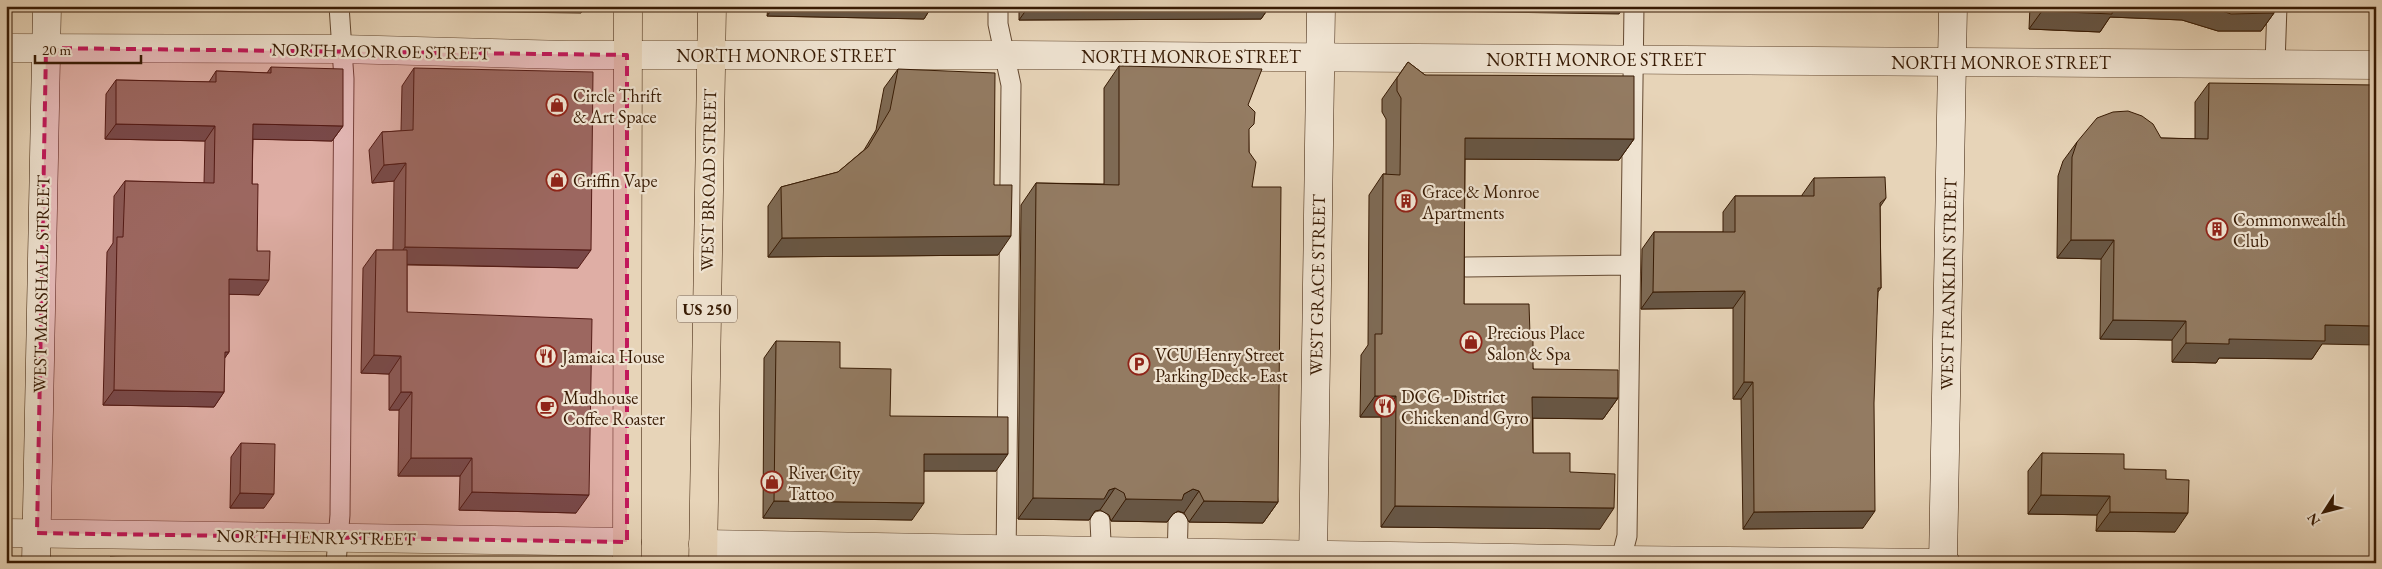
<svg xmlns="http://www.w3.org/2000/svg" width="2382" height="569" viewBox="0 0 2382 569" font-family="'EB Garamond',serif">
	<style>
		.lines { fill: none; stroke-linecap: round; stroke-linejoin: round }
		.lane-casing { stroke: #644931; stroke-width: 21 }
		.street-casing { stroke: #644931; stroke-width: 29 }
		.secondary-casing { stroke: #381b04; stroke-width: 29 }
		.primary-casing { stroke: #381b04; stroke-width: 29 }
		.lane { stroke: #efe3d1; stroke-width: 19 }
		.street { stroke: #efe3d1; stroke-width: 28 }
		.secondary { stroke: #efe3d1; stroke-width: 28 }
		.primary { stroke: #e7d4b8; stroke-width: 28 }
		.wall { fill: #7e6a54; stroke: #381b04 }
		.shaded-wall { fill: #675645; stroke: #381b04 }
		.building { fill: #937b62; stroke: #381b04 }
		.marked { fill: #c2185b; fill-opacity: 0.2; stroke: #c2185b; stroke-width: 4; stroke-dasharray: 10 6; stroke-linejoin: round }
		.labels { text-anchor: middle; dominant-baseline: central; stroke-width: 4.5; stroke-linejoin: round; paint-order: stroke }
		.shield { fill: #efe3d1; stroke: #6f5742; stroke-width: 1 }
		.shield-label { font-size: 16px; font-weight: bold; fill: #381b04 }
		.street-label { font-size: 18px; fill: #381b04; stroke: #efe3d1 }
		.poi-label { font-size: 18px; fill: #381b04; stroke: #efe3d1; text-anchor: start }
	</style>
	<rect width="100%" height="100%" fill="#e7d4b8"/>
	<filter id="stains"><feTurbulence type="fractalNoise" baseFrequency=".004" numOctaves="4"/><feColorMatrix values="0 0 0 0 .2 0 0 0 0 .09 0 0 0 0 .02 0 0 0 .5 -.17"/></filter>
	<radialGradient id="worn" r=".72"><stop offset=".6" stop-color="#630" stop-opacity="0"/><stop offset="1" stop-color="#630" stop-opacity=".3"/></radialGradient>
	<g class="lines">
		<g class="lane-casing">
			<path id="lane" d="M 998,6 L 998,24 L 1011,85 L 1006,562
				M 2275,64 L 2277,6
				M 1466,267 L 1630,265
				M 1100,521 L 1102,562
				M 336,563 L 340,515 L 344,79 L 339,6
				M 1177,563 L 1178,522
				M 1620,563 L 1627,536 L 1634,6"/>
		</g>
		<g class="street-casing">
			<path id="street" d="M 6,48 L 341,49 L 568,55 L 1004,55 L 2376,65
				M 6,533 L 627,542
				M 703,544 L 1621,560 L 1946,563"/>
		</g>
		<g class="secondary-casing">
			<path id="secondary" d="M 36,563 L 47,6
				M 1313,563 L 1321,6
				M 1943,563 L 1953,6"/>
		</g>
		<g class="primary-casing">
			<path id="primary" d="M 627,563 L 628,6
				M 703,563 L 712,6"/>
		</g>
		<use href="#lane" class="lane"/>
		<use href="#street" class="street"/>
		<use href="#secondary" class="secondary"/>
		<use href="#primary" class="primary"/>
	</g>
	<path class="wall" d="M 768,6 L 932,6 L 924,19 L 767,16 Z
		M 1019,6 L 1270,6 L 1261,19 L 1019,20 Z
		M 2030,6 L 2274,6 L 2274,13 L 2261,31 L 2218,31 L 2182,20 L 2110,17 L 2100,32 L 2029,29 Z
		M 1408,62 L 1425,75 L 1634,139 L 1619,160 L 1465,159 L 1464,304 L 1530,335 L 1533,369 L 1618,398 L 1603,419 L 1533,418 L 1533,453 L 1570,472 L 1600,529 L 1381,527 L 1381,417 L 1360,417 L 1361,355 L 1368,345 L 1369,195 L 1383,174 L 1386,174 L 1386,119 L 1382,112 L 1382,99 Z
		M 1119,66 L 1248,105 L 1249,152 L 1278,502 L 1263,523 L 1189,522 L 1184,513 L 1178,511 L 1173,514 L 1167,522 L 1111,521 L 1109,515 L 1100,510 L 1095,511 L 1089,520 L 1018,519 L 1021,205 L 1036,183 L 1104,184 L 1104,88 Z
		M 271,67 L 343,126 L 332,141 L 253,139 L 252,184 L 257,251 L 259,295 L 229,294 L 229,352 L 224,359 L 224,392 L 214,407 L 103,405 L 107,252 L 113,243 L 114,196 L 125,181 L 204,183 L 205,141 L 105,139 L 106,94 L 116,80 L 209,82 L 216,71 L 267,73 Z
		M 414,68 L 578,268 L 407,265 L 407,312 L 576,513 L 459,510 L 460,476 L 398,476 L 399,410 L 389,410 L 389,374 L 361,373 L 363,268 L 376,250 L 393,250 L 394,181 L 372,183 L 369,150 L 382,132 L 401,131 L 402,86 Z
		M 898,69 L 994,185 L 998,255 L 768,257 L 768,206 L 781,187 L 838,172 L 864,150 L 876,130 L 884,88 Z
		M 2209,83 L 2322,344 L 2312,359 L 2219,358 L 2216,363 L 2172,362 L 2172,340 L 2100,339 L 2101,259 L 2057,258 L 2058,176 L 2063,161 L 2077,142 L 2161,138 L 2195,139 L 2195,102 Z
		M 1814,178 L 1886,198 L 1880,207 L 1881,288 L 1878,292 L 1863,528 L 1743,529 L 1741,399 L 1733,399 L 1733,308 L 1641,309 L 1642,249 L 1654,232 L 1723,232 L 1723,212 L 1735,196 L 1802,196 L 1802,195 Z
		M 776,341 L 840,368 L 890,416 L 996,471 L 924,471 L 912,520 L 763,518 L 764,358 Z
		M 241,443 L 264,508 L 230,508 L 231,457 Z
		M 2042,453 L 2124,469 L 2166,479 L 2175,532 L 2096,531 L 2097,515 L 2028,514 L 2028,471 Z
		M 110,557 L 184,563 L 106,563 Z"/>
	<path class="shaded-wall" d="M 111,6 L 183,6 L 180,10 L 109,9 Z
		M 364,6 L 586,6 L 581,13 L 361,10 Z
		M 774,6 L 932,6 L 924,19 L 767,16 Z
		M 1029,6 L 1270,6 L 1261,19 L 1019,20 Z
		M 1381,6 L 1624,6 L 1619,14 L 1378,10 Z
		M 2108,6 L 2207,6 L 2274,13 L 2261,31 L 2218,31 L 2182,20 L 2110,17 L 2100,32 L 2029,29 L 2042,11 Z
		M 116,124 L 215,126 L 205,141 L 105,139 Z
		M 253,124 L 343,126 L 332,141 L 243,139 Z
		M 1465,138 L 1634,139 L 1619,160 L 1450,159 Z
		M 406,163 L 394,181 L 372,183 L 384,165 Z
		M 1011,236 L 998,255 L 768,257 L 782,238 Z
		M 2071,240 L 2114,240 L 2101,259 L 2057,258 Z
		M 405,247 L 591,250 L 578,268 L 393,264 Z
		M 229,279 L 269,280 L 259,295 L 219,294 Z
		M 1745,291 L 1733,308 L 1641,309 L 1653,292 Z
		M 2113,320 L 2186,321 L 2172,340 L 2100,339 Z
		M 2325,325 L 2376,326 L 2376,345 L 2322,344 L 2312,359 L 2219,358 L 2216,363 L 2172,362 L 2186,343 L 2229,339 Z
		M 225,352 L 229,352 L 218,367 Z
		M 374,355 L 401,356 L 389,374 L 361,373 Z
		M 1744,382 L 1753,382 L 1741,399 L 1733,399 Z
		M 114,390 L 224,392 L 214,407 L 103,405 Z
		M 401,392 L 412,392 L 399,410 L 389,410 Z
		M 1375,396 L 1396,396 L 1381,417 L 1360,417 Z
		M 1532,397 L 1618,398 L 1603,419 L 1518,418 Z
		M 924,454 L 1008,454 L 996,471 L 912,471 Z
		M 411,458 L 472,458 L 460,476 L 398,476 Z
		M 1115,488 L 1100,510 L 1095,511 L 1089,520 L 1018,519 L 1033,498 L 1109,490 Z
		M 1193,489 L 1199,491 L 1184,513 L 1178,511 L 1173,514 L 1167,522 L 1111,521 L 1126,499 L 1184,494 Z
		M 472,492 L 589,495 L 576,513 L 459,510 Z
		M 240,493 L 274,494 L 264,508 L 230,508 Z
		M 2041,495 L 2110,496 L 2097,515 L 2028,514 Z
		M 774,501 L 924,503 L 912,520 L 763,518 Z
		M 1204,501 L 1278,502 L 1263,523 L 1189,522 Z
		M 1395,506 L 1614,508 L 1600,529 L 1381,527 Z
		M 1875,511 L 1863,528 L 1743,529 L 1754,512 Z
		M 2110,512 L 2188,513 L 2175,532 L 2096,531 Z"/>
	<path class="building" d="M 2042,6 L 2113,6 L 2112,14 L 2042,11 Z
		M 2207,6 L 2274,6 L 2274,13 L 2231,14 Z
		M 1408,62 L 1425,75 L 1634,76 L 1634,139 L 1465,138 L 1464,304 L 1529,304 L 1530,335 L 1533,335 L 1533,369 L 1618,370 L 1618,398 L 1532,397 L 1533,453 L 1570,453 L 1570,472 L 1615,474 L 1614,508 L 1395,506 L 1396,396 L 1375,396 L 1375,334 L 1382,334 L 1383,174 L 1400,175 L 1401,98 L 1397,91 L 1397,78 Z
		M 1119,66 L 1262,69 L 1248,105 L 1255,112 L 1254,124 L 1249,129 L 1249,152 L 1256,162 L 1252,187 L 1281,187 L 1278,502 L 1204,501 L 1199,491 L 1193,489 L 1184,494 L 1182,500 L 1126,499 L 1124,493 L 1115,488 L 1109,490 L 1104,499 L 1033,498 L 1036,183 L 1119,185 Z
		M 271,67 L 343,69 L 343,126 L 253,124 L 252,184 L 258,184 L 257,251 L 270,251 L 269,280 L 229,279 L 229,352 L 225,352 L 224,392 L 114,390 L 117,237 L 123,237 L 125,181 L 214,183 L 215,126 L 116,124 L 116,80 L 216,82 L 216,71 L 271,73 Z
		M 414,68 L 593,72 L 591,250 L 405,247 L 406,163 L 384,165 L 382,132 L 413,130 Z
		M 898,69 L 995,73 L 994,185 L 1012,185 L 1011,236 L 782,238 L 781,187 L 838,172 L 868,147 L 890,110 Z
		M 2209,83 L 2376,85 L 2376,326 L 2325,325 L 2325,341 L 2229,339 L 2229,344 L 2186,343 L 2186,321 L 2113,320 L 2114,240 L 2071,240 L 2072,157 L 2077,142 L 2097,118 L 2113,112 L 2128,111 L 2142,116 L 2153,124 L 2161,138 L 2208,139 Z
		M 1885,177 L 1886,198 L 1880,203 L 1881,288 L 1878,288 L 1874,403 L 1875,511 L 1754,512 L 1753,382 L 1744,382 L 1745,291 L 1653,292 L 1654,232 L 1735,232 L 1735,196 L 1814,196 L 1814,178 Z
		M 376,250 L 407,250 L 407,312 L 592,319 L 589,495 L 472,492 L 472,458 L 411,458 L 412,392 L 401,392 L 401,356 L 374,355 Z
		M 776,341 L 840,342 L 840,368 L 891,369 L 890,416 L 1008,417 L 1008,454 L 924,454 L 924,503 L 774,501 Z
		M 241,443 L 275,444 L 274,494 L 240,493 Z
		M 2042,453 L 2124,454 L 2124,469 L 2166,470 L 2166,479 L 2189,480 L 2188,513 L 2110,512 L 2110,496 L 2041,495 Z
		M 110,557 L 184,559 L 184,563 L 110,563 Z
		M 1031,559 L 1214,563 L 889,563 L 889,560 L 1031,561 Z"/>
	<path class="marked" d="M 46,48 L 627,55 L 627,542 L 37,533 Z"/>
	<defs>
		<g id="shop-ring" transform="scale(1.125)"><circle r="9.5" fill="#efe3d1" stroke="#8f2418" stroke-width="1.5"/><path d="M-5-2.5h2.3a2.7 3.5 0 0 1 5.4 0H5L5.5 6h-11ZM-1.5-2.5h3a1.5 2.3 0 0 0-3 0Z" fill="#8f2418"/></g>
		<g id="building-ring" transform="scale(1.125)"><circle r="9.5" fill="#efe3d1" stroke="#8f2418" stroke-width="1.5"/><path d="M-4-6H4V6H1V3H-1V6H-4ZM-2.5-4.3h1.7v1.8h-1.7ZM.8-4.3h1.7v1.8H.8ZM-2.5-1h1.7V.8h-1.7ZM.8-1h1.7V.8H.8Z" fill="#8f2418"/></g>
		<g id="restaurant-ring" transform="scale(1.125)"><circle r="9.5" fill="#efe3d1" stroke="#8f2418" stroke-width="1.5"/><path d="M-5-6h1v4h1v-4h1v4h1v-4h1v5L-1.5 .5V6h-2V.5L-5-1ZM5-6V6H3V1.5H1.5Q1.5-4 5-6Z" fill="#8f2418"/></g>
		<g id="parking-ring" transform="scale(1.125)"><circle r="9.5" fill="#efe3d1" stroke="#8f2418" stroke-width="1.5"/><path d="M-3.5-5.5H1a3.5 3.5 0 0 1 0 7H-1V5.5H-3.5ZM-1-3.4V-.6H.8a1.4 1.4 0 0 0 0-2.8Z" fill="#8f2418"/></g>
		<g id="cafe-ring" transform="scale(1.125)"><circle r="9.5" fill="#efe3d1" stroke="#8f2418" stroke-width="1.5"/><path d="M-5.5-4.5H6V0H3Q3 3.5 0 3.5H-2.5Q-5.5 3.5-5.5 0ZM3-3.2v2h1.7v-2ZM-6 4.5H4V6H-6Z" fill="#8f2418"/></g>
	</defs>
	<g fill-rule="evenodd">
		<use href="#shop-ring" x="557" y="105"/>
		<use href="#shop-ring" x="557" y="180"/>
		<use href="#building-ring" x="1406" y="201"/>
		<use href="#building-ring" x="2217" y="229"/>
		<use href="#shop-ring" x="1471" y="342"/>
		<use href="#restaurant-ring" x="546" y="356"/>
		<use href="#parking-ring" x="1139" y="364"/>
		<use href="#restaurant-ring" x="1385" y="406"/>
		<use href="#cafe-ring" x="547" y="407"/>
		<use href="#shop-ring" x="772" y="482"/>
	</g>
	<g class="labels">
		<rect class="shield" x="677" y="295.5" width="60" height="27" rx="4"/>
		<g class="shield-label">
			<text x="707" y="309">US 250</text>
		</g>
		<g class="street-label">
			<text transform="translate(381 51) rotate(1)">NORTH MONROE STREET</text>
			<text x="786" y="55">NORTH MONROE STREET</text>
			<text x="1191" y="56">NORTH MONROE STREET</text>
			<text x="1596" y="59">NORTH MONROE STREET</text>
			<text x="2001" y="62">NORTH MONROE STREET</text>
			<text transform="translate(708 180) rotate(-89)">WEST BROAD STREET</text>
			<text transform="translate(41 284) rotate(-89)">WEST MARSHALL STREET</text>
			<text transform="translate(1948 284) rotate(-89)">WEST FRANKLIN STREET</text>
			<text transform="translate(1317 285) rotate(-89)">WEST GRACE STREET</text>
			<text transform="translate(316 537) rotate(1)">NORTH HENRY STREET</text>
		</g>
		<g class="poi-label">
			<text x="573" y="95">Circle Thrift<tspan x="573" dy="21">&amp; Art Space</tspan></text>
			<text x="573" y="180">Griffin Vape</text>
			<text x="1422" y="191">Grace &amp; Monroe<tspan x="1422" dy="21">Apartments</tspan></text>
			<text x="2233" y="219">Commonwealth<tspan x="2233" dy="21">Club</tspan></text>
			<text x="1487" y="332">Precious Place<tspan x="1487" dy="21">Salon &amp; Spa</tspan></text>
			<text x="1155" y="354">VCU Henry Street<tspan x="1155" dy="21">Parking Deck - East</tspan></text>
			<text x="562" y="356">Jamaica House</text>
			<text x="1401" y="396">DCG - District<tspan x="1401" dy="21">Chicken and Gyro</tspan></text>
			<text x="563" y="397">Mudhouse<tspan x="563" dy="21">Coffee Roaster</tspan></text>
			<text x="788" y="472">River City<tspan x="788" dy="21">Tattoo</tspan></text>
		</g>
	</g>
	<rect width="2382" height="569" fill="none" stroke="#e7d4b8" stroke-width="25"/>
	<rect x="8" y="8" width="2367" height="554" fill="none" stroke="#381b04" stroke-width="2.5"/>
	<rect x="12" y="12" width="2357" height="544" fill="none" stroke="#381b04"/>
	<g transform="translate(2324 512) rotate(234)" stroke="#efe3d1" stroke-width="4" paint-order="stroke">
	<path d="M0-4L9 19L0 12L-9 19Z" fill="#381b04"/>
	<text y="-8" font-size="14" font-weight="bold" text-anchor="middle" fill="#381b04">N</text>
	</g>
	<path d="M35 55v8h106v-8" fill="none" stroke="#381b04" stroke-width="2.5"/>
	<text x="42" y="55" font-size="15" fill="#381b04" stroke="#efe3d1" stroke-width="4" paint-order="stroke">20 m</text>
	<rect width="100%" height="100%" filter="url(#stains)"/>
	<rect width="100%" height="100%" fill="url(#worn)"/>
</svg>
